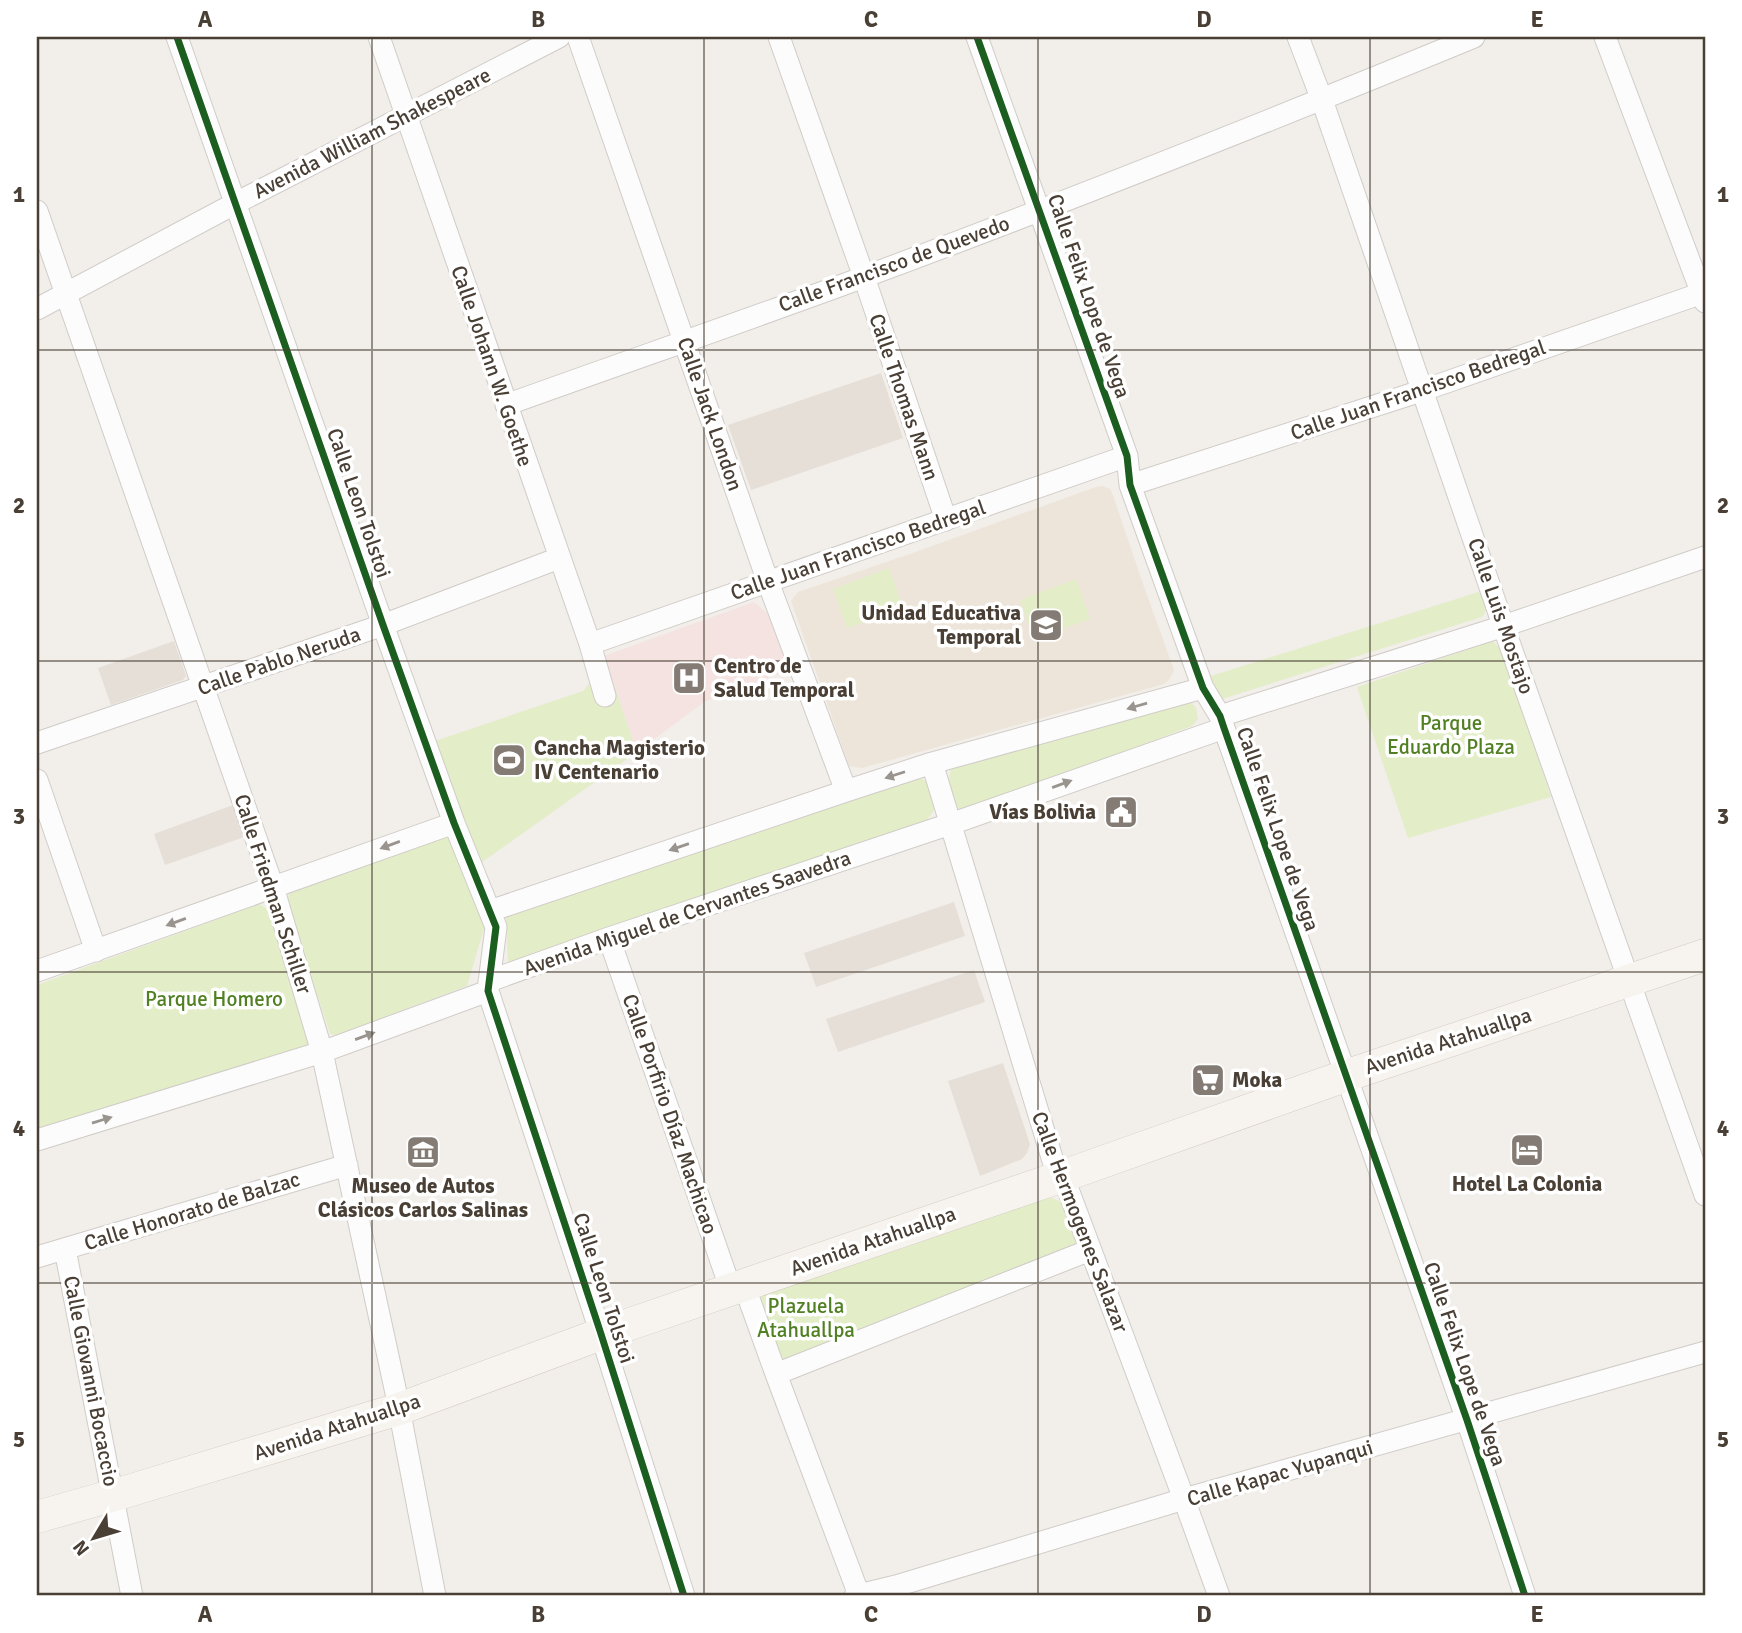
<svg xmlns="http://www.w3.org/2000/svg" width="1742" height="1633" viewBox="0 0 1742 1633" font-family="Signika,sans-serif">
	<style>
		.residential { fill: #e6dfd7 }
		.education { fill: #ede5d9 }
		.medical { fill: #f4e3e1 }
		.green { fill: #e3edc8 }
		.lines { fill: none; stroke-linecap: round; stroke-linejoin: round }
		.minor-casing { stroke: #d0ccc8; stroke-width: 23 }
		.secondary-casing { stroke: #d3ccc2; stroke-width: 33 }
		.minor { stroke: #fdfcfc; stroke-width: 21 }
		.secondary { stroke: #f7f4ef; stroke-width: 32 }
		.cycleway-casing { stroke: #fff; stroke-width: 11 }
		.cycleway { stroke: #1b5e20; stroke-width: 7 }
		.oneway { fill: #9a948f }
		.grid { fill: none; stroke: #493f35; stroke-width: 2; stroke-opacity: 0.55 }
		.labels { text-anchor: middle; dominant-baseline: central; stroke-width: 7; stroke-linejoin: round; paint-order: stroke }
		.street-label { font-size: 21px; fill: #493f35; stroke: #fff }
		.poi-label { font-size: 21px; font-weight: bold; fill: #493f35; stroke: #fff; text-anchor: start }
		.park-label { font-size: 21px; fill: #518023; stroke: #fff }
		.neatline { fill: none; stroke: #493f35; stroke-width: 2.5 }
		.grid-label { font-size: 23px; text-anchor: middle; font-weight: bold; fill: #493f35 }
	</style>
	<rect width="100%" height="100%" fill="#f2eeea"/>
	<path class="residential" d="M 881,373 L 903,438 L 751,490 L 728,425 Z
		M 174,641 L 186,676 L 183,680 L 111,705 L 98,668 Z
		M 233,805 L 244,837 L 165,865 L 154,834 Z
		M 954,902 L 965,936 L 816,987 L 804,953 Z
		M 974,970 L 985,1002 L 838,1052 L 826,1019 Z
		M 1003,1063 L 1030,1144 L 1027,1153 L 1022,1159 L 980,1176 L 948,1081 Z"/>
	<path class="education" d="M 1103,486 L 1110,489 L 1113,495 L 1142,581 L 1174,670 L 1169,680 L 1164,684 L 862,768 L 849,766 L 791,601 L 798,592 L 910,554 L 1096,487 Z"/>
	<path class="medical" d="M 754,602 L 768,614 L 789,670 L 704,702 L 637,752 L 604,656 Z"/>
	<path class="green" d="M 889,568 L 903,608 L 847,628 L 833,589 Z
		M 1076,579 L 1090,619 L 1034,639 L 1020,600 Z
		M 1482,591 L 1487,609 L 1482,617 L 1222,699 L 1216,690 L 1211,676 Z
		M 1493,641 L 1503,652 L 1551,797 L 1408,838 L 1357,687 Z
		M 604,656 L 637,752 L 478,865 L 435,741 L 583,691 L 590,683 L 586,662 Z
		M 1190,701 L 1196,708 L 1198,719 L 1192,726 L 962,813 C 951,799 946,787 951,769 L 1142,710 Z
		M 915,775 L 927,782 L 935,809 L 926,821 L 508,965 L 506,915 Z
		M 442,836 L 451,839 L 485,925 L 467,986 L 336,1035 L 330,1034 L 286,900 L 291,891 Z
		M 259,904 L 269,910 L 312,1042 L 308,1047 L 37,1130 L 37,985 Z
		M 1049,1197 L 1059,1201 L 1066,1208 L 1082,1249 L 782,1367 L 759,1303 L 760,1298 L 766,1293 L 904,1248 Z"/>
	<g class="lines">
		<g class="minor-casing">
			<path id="minor" d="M 177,37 L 383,625 L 454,823 L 496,927 L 488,991 L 601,1334 L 684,1596
				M 379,37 L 590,644 L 605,696
				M 578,37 L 768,582 L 846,791
				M 779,37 L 864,277 L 946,520
				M 977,37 L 1127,456 L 1130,485 L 1203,688 L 1220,716 L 1224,728 L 1467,1420 L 1525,1596
				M 1298,37 L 1322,100 L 1510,645 L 1705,1195
				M 1605,37 L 1705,302
				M 37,211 L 273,887 L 322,1052 L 396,1393 L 435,1596
				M 37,309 L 234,204 L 559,37
				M 506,405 C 625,362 745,321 864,277 C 1069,201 1272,120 1474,37
				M 1130,485 L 1424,390 L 1705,292
				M 590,644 L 1127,456
				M 1220,716 L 1504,626 L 1705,557
				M 37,743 L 383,625 L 559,558
				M 932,763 L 1053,1161 L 1063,1176 L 1184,1499 L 1219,1596
				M 37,780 L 96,951
				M 490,911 L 846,791 L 932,763 L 1203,688
				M 609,938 L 731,1290
				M 37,971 L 454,823
				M 489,981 L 609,938 L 965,819 L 1224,728
				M 37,1140 L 322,1052 L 488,991
				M 65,1249 L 132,1596
				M 37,1257 L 347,1165
				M 744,1285 L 776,1374 L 859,1595
				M 776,1374 L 1090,1250
				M 855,1596 L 896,1586 L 1184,1499 L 1705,1352"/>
		</g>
		<g class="secondary-casing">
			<path id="secondary" d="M 37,1517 L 125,1492 L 399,1409 L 601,1334 L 1063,1176 L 1345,1076 L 1705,955"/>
		</g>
		<use href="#minor" class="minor"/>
		<use href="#secondary" class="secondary"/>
		<g class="cycleway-casing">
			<path id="cycleway" d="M 177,37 L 383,625 L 454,823 L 496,927 L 488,991 L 601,1334 L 684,1596
				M 977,37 L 1127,456 L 1130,485 L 1203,688 L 1220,716 L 1224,728 L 1467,1420 L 1525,1596"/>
		</g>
		<use href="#cycleway" class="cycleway"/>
	</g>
	<defs><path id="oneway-solid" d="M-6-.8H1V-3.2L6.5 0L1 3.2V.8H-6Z" transform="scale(1.75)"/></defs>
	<g class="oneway">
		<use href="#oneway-solid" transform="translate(1137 706) rotate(164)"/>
		<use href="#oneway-solid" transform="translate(895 775) rotate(162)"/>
		<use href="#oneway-solid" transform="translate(1062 784) rotate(-20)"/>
		<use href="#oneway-solid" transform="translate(390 845) rotate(160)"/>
		<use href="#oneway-solid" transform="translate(679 847) rotate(161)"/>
		<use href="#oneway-solid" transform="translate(176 922) rotate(160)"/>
		<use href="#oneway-solid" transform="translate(365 1036) rotate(-20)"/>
		<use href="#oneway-solid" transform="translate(102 1120) rotate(-17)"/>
	</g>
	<path class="grid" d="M 372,37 L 372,1596M 704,37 L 704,1596M 1038,37 L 1038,1596M 1370,37 L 1370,1596M 37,350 L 1705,350M 37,661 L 1705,661M 37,972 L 1705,972M 37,1283 L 1705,1283"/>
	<defs>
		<g id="school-square" transform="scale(1.75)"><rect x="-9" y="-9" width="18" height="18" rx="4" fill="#847c74" stroke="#fff"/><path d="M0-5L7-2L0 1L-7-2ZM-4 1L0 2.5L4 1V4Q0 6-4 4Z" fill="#fff"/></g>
		<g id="hospital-square" transform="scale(1.75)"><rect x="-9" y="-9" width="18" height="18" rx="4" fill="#847c74" stroke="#fff"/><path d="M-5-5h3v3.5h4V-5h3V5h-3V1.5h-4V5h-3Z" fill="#fff"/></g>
		<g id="stadium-square" transform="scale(1.75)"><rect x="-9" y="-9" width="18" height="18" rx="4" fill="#847c74" stroke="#fff"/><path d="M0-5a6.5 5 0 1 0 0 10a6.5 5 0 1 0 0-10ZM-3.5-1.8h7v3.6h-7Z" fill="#fff"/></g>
		<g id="civic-square" transform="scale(1.75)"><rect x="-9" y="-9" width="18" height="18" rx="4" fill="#847c74" stroke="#fff"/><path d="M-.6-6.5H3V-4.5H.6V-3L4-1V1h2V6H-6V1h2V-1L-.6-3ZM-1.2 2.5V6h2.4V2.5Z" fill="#fff"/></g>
		<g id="supermarket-square" transform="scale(1.75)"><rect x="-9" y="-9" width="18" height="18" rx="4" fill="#847c74" stroke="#fff"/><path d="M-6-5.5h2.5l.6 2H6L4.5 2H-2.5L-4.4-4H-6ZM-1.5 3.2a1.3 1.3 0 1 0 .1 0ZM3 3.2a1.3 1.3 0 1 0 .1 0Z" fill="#fff"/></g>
		<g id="hotel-square" transform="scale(1.75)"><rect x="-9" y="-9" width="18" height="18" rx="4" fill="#847c74" stroke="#fff"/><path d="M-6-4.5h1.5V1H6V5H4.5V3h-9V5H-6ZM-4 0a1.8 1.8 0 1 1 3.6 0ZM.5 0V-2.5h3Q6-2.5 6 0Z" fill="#fff"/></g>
		<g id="museum-square" transform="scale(1.75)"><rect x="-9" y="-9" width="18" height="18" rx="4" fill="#847c74" stroke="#fff"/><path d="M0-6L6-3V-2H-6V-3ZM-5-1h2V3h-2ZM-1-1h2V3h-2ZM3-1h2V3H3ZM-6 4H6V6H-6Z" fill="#fff"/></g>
	</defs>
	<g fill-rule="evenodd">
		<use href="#school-square" x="1046" y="625"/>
		<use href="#hospital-square" x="689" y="678"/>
		<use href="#stadium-square" x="509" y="760"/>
		<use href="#civic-square" x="1121" y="812"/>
		<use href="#supermarket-square" x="1208" y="1080"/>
		<use href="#hotel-square" x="1527" y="1150"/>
		<use href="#museum-square" x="423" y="1152"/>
	</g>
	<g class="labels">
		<g class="street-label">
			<text transform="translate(372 133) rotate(-27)">Avenida William Shakespeare</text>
			<text transform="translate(894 264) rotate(-20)">Calle Francisco de Quevedo</text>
			<text transform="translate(1089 296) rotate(71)">Calle Felix Lope de Vega</text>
			<text transform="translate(492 366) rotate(71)">Calle Johann W. Goethe</text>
			<text transform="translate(1418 390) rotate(-19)">Calle Juan Francisco Bedregal</text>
			<text transform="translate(904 397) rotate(71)">Calle Thomas Mann</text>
			<text transform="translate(710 414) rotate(71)">Calle Jack London</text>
			<text transform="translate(359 503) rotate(71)">Calle Leon Tolstoi</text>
			<text transform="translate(858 550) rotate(-19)">Calle Juan Francisco Bedregal</text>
			<text transform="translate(1501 616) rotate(71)">Calle Luis Mostajo</text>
			<text transform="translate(279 661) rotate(-19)">Calle Pablo Neruda</text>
			<text transform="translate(1278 829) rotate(71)">Calle Felix Lope de Vega</text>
			<text transform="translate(273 894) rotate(72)">Calle Friedman Schiller</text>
			<text transform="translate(687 913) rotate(-19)">Avenida Miguel de Cervantes Saavedra</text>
			<text transform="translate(1448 1041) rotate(-18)">Avenida Atahuallpa</text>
			<text transform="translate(670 1114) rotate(71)">Calle Porfirio Díaz Machicao</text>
			<text transform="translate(192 1211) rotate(-17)">Calle Honorato de Balzac</text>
			<text transform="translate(1080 1222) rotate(69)">Calle Hermogenes Salazar</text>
			<text transform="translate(873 1241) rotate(-19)">Avenida Atahuallpa</text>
			<text transform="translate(604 1288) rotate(72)">Calle Leon Tolstoi</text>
			<text transform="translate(1465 1364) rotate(71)">Calle Felix Lope de Vega</text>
			<text transform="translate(91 1381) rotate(79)">Calle Giovanni Bocaccio</text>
			<text transform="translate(337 1427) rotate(-18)">Avenida Atahuallpa</text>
			<text transform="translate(1280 1473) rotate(-16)">Calle Kapac Yupanqui</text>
		</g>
		<g class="poi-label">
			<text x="1021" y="613" text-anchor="end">Unidad Educativa<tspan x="1021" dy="24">Temporal</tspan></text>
			<text x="714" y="666">Centro de<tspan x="714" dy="24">Salud Temporal</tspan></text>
			<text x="534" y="748">Cancha Magisterio<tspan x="534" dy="24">IV Centenario</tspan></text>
			<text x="1096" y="812" text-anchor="end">Vías Bolivia</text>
			<text x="1232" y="1080">Moka</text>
			<text x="1527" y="1184" text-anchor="middle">Hotel La Colonia</text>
			<text x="423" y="1186" text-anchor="middle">Museo de Autos<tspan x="423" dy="24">Clásicos Carlos Salinas</tspan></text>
		</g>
		<g class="park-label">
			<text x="1451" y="723">Parque<tspan x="1451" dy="24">Eduardo Plaza</tspan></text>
			<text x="214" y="999">Parque Homero</text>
			<text x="806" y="1306">Plazuela<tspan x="806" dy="24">Atahuallpa</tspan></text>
		</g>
	</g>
	<rect width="1742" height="1633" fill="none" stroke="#ffffff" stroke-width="77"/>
	<g transform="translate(94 1538) rotate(232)" stroke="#ffffff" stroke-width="5" paint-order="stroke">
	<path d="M0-5L12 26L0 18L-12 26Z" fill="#493f35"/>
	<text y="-10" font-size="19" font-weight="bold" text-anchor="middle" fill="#493f35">N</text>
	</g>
	<rect x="38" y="38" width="1666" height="1556" class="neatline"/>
	<g class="grid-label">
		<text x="205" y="27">A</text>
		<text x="538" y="27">B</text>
		<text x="871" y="27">C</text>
		<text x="1204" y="27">D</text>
		<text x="1537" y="27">E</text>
		<text x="19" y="202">1</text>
		<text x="1723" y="202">1</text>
		<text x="19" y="513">2</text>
		<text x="1723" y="513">2</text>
		<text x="19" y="824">3</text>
		<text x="1723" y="824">3</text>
		<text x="19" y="1136">4</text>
		<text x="1723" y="1136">4</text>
		<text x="19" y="1447">5</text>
		<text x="1723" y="1447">5</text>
		<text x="205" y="1622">A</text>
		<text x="538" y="1622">B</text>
		<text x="871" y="1622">C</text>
		<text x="1204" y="1622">D</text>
		<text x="1537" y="1622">E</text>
	</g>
</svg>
